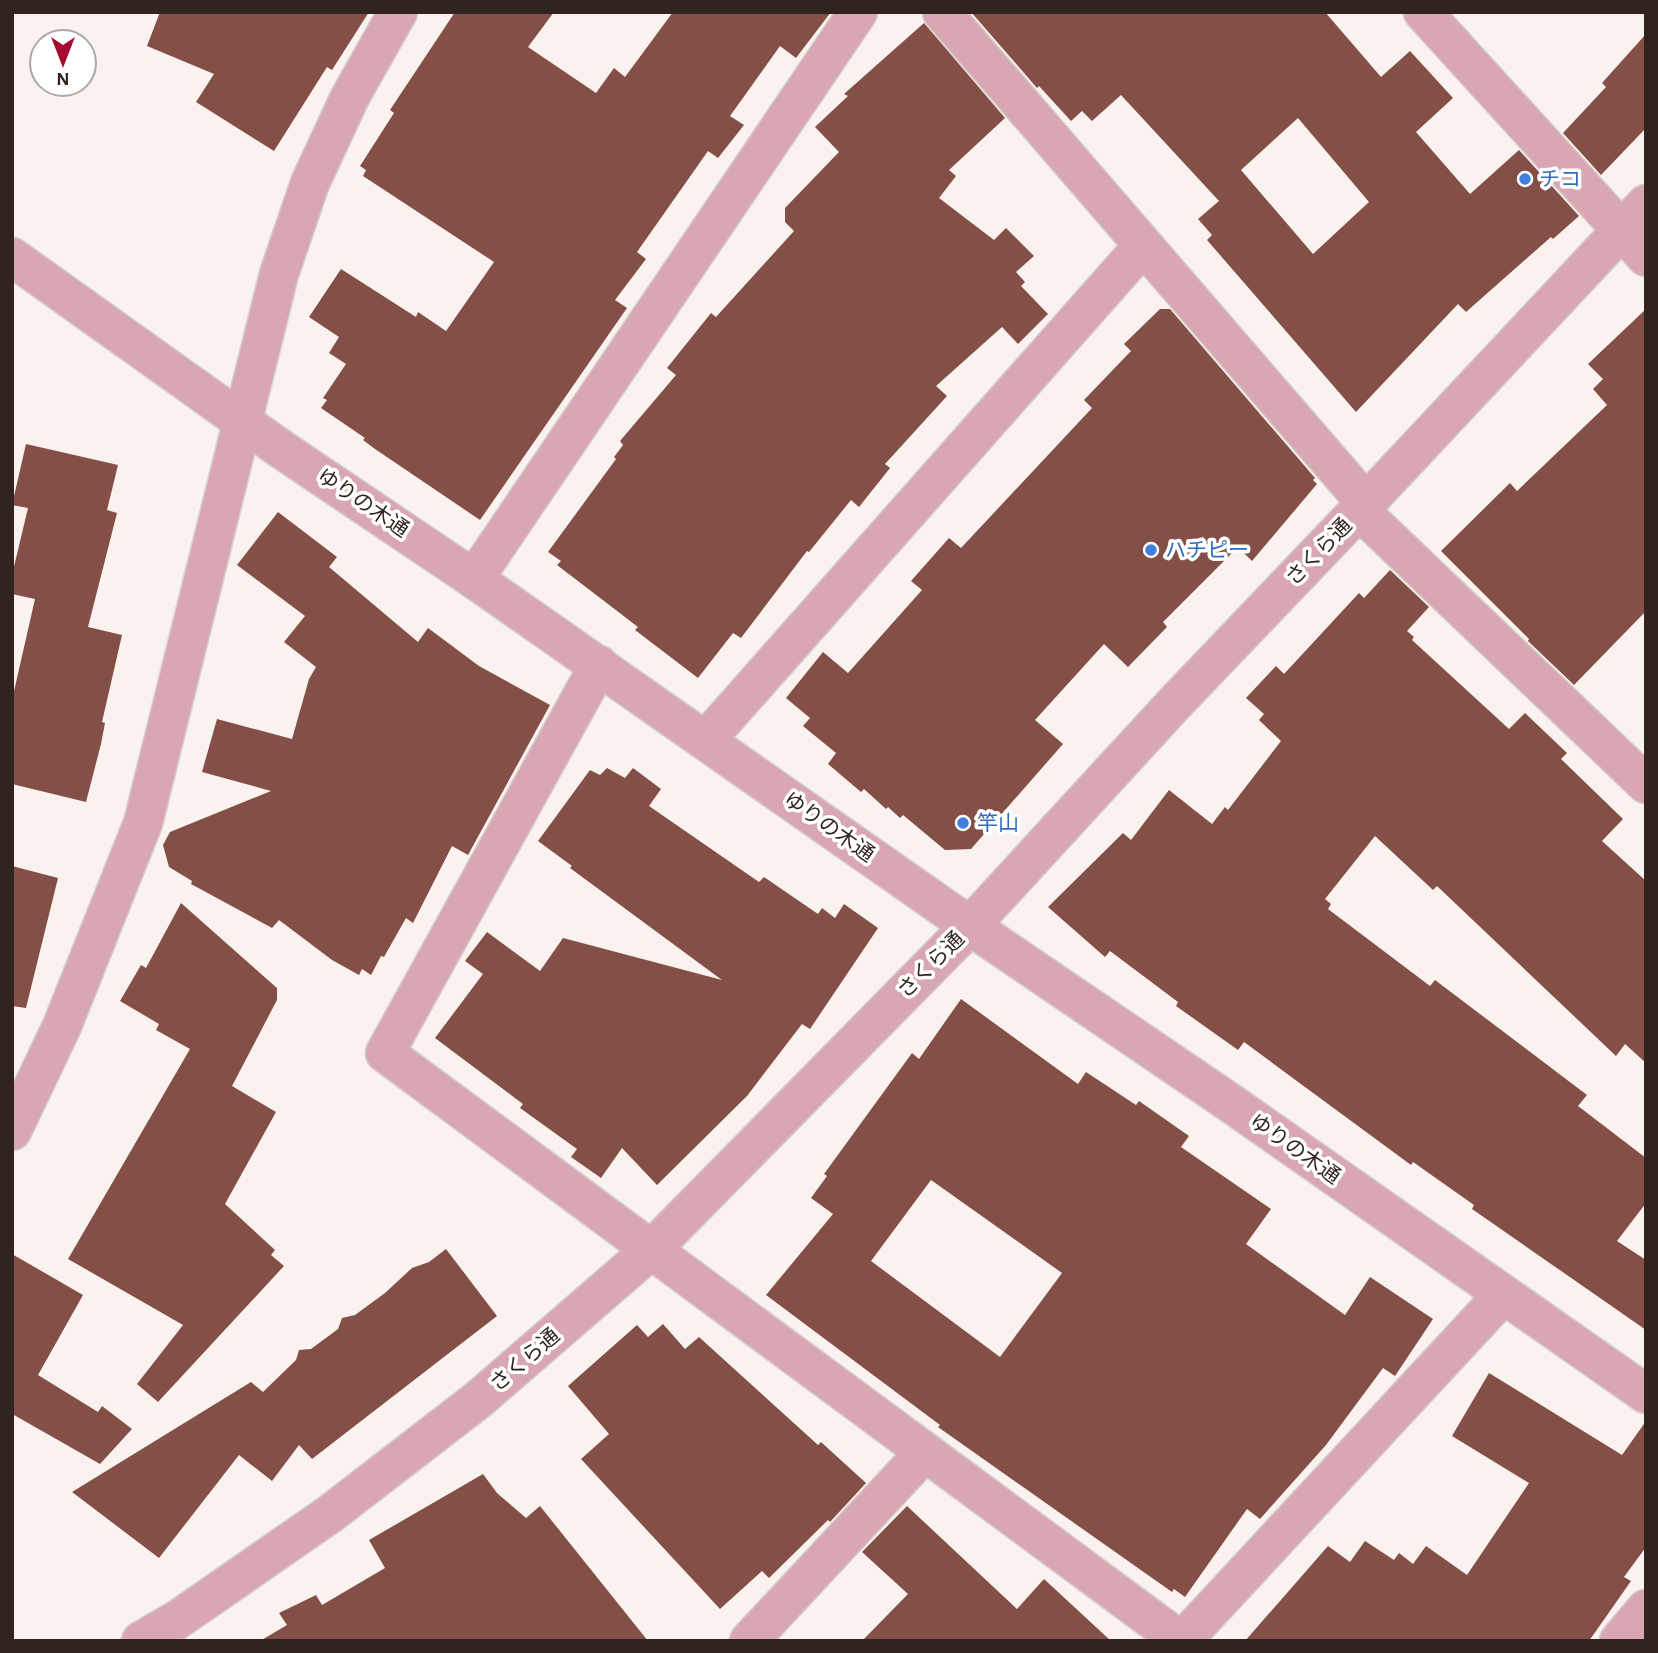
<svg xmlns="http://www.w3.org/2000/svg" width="1658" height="1653" viewBox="0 0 1658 1653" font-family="'Alegreya Sans','Noto Sans JP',sans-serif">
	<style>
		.building { fill: #834f46; fill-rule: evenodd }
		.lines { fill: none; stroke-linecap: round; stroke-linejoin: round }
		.minor-casing { stroke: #d6cdca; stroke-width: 41 }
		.tertiary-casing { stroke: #d6cdca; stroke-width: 41 }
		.minor { stroke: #d8a7b2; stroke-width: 38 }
		.tertiary { stroke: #d8a7b2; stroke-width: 38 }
		.shop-dot { fill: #3f7fe0; stroke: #fff; stroke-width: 2.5 }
		.labels { text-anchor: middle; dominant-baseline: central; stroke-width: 7; stroke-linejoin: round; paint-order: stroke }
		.shop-label { font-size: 21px; fill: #366cbe; stroke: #fff; text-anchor: start }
		.street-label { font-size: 21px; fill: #31241f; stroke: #fff }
	</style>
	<rect width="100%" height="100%" fill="#faf2ef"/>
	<path class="building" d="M 160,12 L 369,12 L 332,70 L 327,67 L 274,151 L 196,102 L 214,74 L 147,46 Z
		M 455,12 L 554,12 L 528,47 L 596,93 L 614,68 L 625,77 L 673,12 L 831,12 L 796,58 L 780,46 L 730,116 L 744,125 L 718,158 L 708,151 L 637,252 L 646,259 L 615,300 L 627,308 L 480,520 L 375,449 L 363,440 L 365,438 L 321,408 L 327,400 L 323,398 L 346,364 L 329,353 L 339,337 L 309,317 L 341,269 L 416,317 L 418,312 L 446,331 L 494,262 L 363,176 L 366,170 L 360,166 L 394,113 L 390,110 Z
		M 971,12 L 1325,12 L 1381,77 L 1410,51 L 1453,98 L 1416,132 L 1470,194 L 1519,150 L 1579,216 L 1553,239 L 1551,237 L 1466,312 L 1458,304 L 1356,412 L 1207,240 L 1212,235 L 1198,219 L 1219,201 L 1121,95 L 1092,121 L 1082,111 L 1071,121 L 1039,86 L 1037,88 ZM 1298,118 L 1369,202 L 1313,254 L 1241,170 Z
		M 924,23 L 1005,118 L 949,170 L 956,176 L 939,198 L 994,240 L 1006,228 L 1034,256 L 1016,272 L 1025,282 L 1021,286 L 1048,314 L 1018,344 L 1002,327 L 936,386 L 947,396 L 885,464 L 890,468 L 859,507 L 851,500 L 809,552 L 807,551 L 741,638 L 733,633 L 698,678 L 635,630 L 638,627 L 557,565 L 561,561 L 548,552 L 616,459 L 614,457 L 623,445 L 620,441 L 676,375 L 667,368 L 711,313 L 716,317 L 794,231 L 785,222 L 785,208 L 839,152 L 815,127 L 848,96 L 844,94 Z
		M 1646,34 L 1646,128 L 1601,175 L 1563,133 L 1606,87 L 1602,83 Z
		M 1160,309 L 1170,309 L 1315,478 L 1313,480 L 1317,484 L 1252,561 L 1238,547 L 1163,622 L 1167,627 L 1128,667 L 1104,644 L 1035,720 L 1063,744 L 971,849 L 945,850 L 903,815 L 900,818 L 888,807 L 886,809 L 864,789 L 861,792 L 828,764 L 836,753 L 803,726 L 810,718 L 786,698 L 823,652 L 848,673 L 922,590 L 911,581 L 949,538 L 961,548 L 1092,408 L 1084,400 L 1131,351 L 1124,344 Z
		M 1646,309 L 1646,611 L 1574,685 L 1528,641 L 1529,639 L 1441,551 L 1510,483 L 1517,491 L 1607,405 L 1593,389 L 1603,379 L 1588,364 Z
		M 26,444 L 118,465 L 107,510 L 117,513 L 88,627 L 122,635 L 102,722 L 105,723 L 101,744 L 86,802 L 12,784 L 12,700 L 35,599 L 12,594 L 12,575 L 28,508 L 12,505 Z
		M 278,512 L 337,557 L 329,567 L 418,642 L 428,628 L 479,666 L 550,705 L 468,855 L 452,846 L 413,923 L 406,918 L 384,957 L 381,956 L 371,975 L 362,969 L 359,975 L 332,960 L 279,920 L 272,928 L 191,884 L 192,881 L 169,867 L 163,845 L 170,832 L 271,791 L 202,772 L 217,719 L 292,739 L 309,679 L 316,667 L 284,642 L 305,616 L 237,565 Z
		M 1390,570 L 1429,607 L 1407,631 L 1414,637 L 1412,640 L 1509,729 L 1525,713 L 1567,753 L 1561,759 L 1623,819 L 1602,841 L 1646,881 L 1646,1063 L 1625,1044 L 1616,1056 L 1437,886 L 1433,890 L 1375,836 L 1325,899 L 1331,904 L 1328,909 L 1430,986 L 1435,980 L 1587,1095 L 1578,1106 L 1646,1158 L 1646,1203 L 1617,1241 L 1646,1260 L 1646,1330 L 1472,1209 L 1474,1205 L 1413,1162 L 1411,1165 L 1244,1042 L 1238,1050 L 1176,1006 L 1178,1002 L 1110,951 L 1105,957 L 1048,907 L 1123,833 L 1131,840 L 1169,790 L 1212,824 L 1225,807 L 1228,810 L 1281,741 L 1259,720 L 1264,714 L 1246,698 L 1276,666 L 1284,674 L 1359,593 L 1364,598 Z
		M 607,768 L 625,778 L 633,768 L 661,789 L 649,806 L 759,882 L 764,877 L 818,914 L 822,908 L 835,918 L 844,904 L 878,928 L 810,1029 L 802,1024 L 747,1096 L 657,1185 L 622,1148 L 601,1178 L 571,1157 L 577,1149 L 520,1108 L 523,1104 L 435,1038 L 483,974 L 465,961 L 487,932 L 540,971 L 563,938 L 722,980 L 570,868 L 572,866 L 538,841 L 590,770 L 600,775 Z
		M 12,866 L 58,878 L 26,1008 L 12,1006 Z
		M 181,903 L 277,988 L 277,1000 L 232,1086 L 276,1112 L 225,1204 L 275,1250 L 271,1255 L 284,1266 L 158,1402 L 137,1384 L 183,1325 L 68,1259 L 190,1049 L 156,1030 L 159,1024 L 120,1001 L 141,965 L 146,968 Z
		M 961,999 L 1078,1084 L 1086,1072 L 1136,1105 L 1139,1101 L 1189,1136 L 1181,1147 L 1271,1209 L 1246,1244 L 1345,1315 L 1370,1277 L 1433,1319 L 1395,1376 L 1383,1368 L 1326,1445 L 1260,1519 L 1247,1509 L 1185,1597 L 1174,1589 L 1172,1592 L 938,1427 L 940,1425 L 766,1295 L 833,1214 L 811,1198 L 827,1176 L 824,1174 L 912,1053 L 919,1059 ZM 931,1180 L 1062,1273 L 1000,1357 L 871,1261 Z
		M 446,1249 L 497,1316 L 312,1459 L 299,1445 L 272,1481 L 239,1455 L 159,1558 L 72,1492 L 251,1382 L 263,1392 L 296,1360 L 299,1350 L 311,1349 L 338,1329 L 342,1318 L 355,1315 L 385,1293 L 412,1268 L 429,1262 Z
		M 12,1254 L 83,1295 L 38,1375 L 98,1412 L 102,1406 L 132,1429 L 100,1464 L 14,1415 L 12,1419 Z
		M 663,1324 L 685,1349 L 699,1337 L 818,1445 L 821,1442 L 866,1483 L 830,1522 L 828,1520 L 769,1578 L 762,1571 L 720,1609 L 581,1459 L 609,1434 L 568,1386 L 637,1325 L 648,1337 Z
		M 1489,1373 L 1622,1455 L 1646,1421 L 1646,1547 L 1624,1577 L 1631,1581 L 1589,1641 L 1245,1641 L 1328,1546 L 1350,1562 L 1365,1541 L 1394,1560 L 1399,1553 L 1413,1564 L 1426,1546 L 1467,1575 L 1529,1483 L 1452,1436 Z
		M 483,1474 L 497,1493 L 526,1518 L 540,1506 L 648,1641 L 260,1641 L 287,1625 L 279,1613 L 316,1595 L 322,1605 L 385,1568 L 369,1540 Z
		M 907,1506 L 1017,1609 L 1044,1579 L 1111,1641 L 862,1641 L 908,1594 L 862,1552 Z"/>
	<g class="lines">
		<g class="minor-casing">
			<path id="minor" d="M 942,12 L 1366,503
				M 1423,12 L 1646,257
				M 1359,510 L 1646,784
				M 474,579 L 858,12
				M 599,665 L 385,1053 L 1181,1641
				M 706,740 L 1143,246
				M 12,1131 L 62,1026 L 143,823 L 279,274 L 310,183 L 350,97 L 398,12
				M 749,1641 L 925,1452
				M 1182,1641 L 1503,1295
				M 1619,1641 L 1646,1609"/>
		</g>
		<g class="tertiary-casing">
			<path id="tertiary" d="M 12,257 L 281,449 L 474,579 L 970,926 L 1229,1102 L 1646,1394
				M 141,1641 L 177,1620 L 330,1514 L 479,1399 L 651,1250 L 970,926 L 1173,705 L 1366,503 L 1646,204"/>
		</g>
		<use href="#minor" class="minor"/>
		<use href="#tertiary" class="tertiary"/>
	</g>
	<g class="shop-dot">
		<circle cx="1525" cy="179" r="7"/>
		<circle cx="1151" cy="550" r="7"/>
		<circle cx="963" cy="823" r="7"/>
	</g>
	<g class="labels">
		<g class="shop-label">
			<text x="1539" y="179">チコ</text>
			<text x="1165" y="550">ハチピー</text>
			<text x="977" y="823">竿山</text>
		</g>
		<g class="street-label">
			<text transform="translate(363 503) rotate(34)">ゆりの木通</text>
			<text transform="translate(1319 552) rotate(-46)">さくら通</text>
			<text transform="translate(829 827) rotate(35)">ゆりの木通</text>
			<text transform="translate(931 965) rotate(-45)">さくら通</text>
			<text transform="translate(1295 1149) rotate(35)">ゆりの木通</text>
			<text transform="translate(525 1360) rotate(-41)">さくら通</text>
		</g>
	</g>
	<rect width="1658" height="1653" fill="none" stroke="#31241f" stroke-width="28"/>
	<g transform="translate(63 63) rotate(180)"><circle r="33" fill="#ffffff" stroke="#ada7a5" stroke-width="2"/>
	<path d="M0-5L12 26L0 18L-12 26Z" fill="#a60b31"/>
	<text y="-10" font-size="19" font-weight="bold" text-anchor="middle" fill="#31241f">N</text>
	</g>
</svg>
